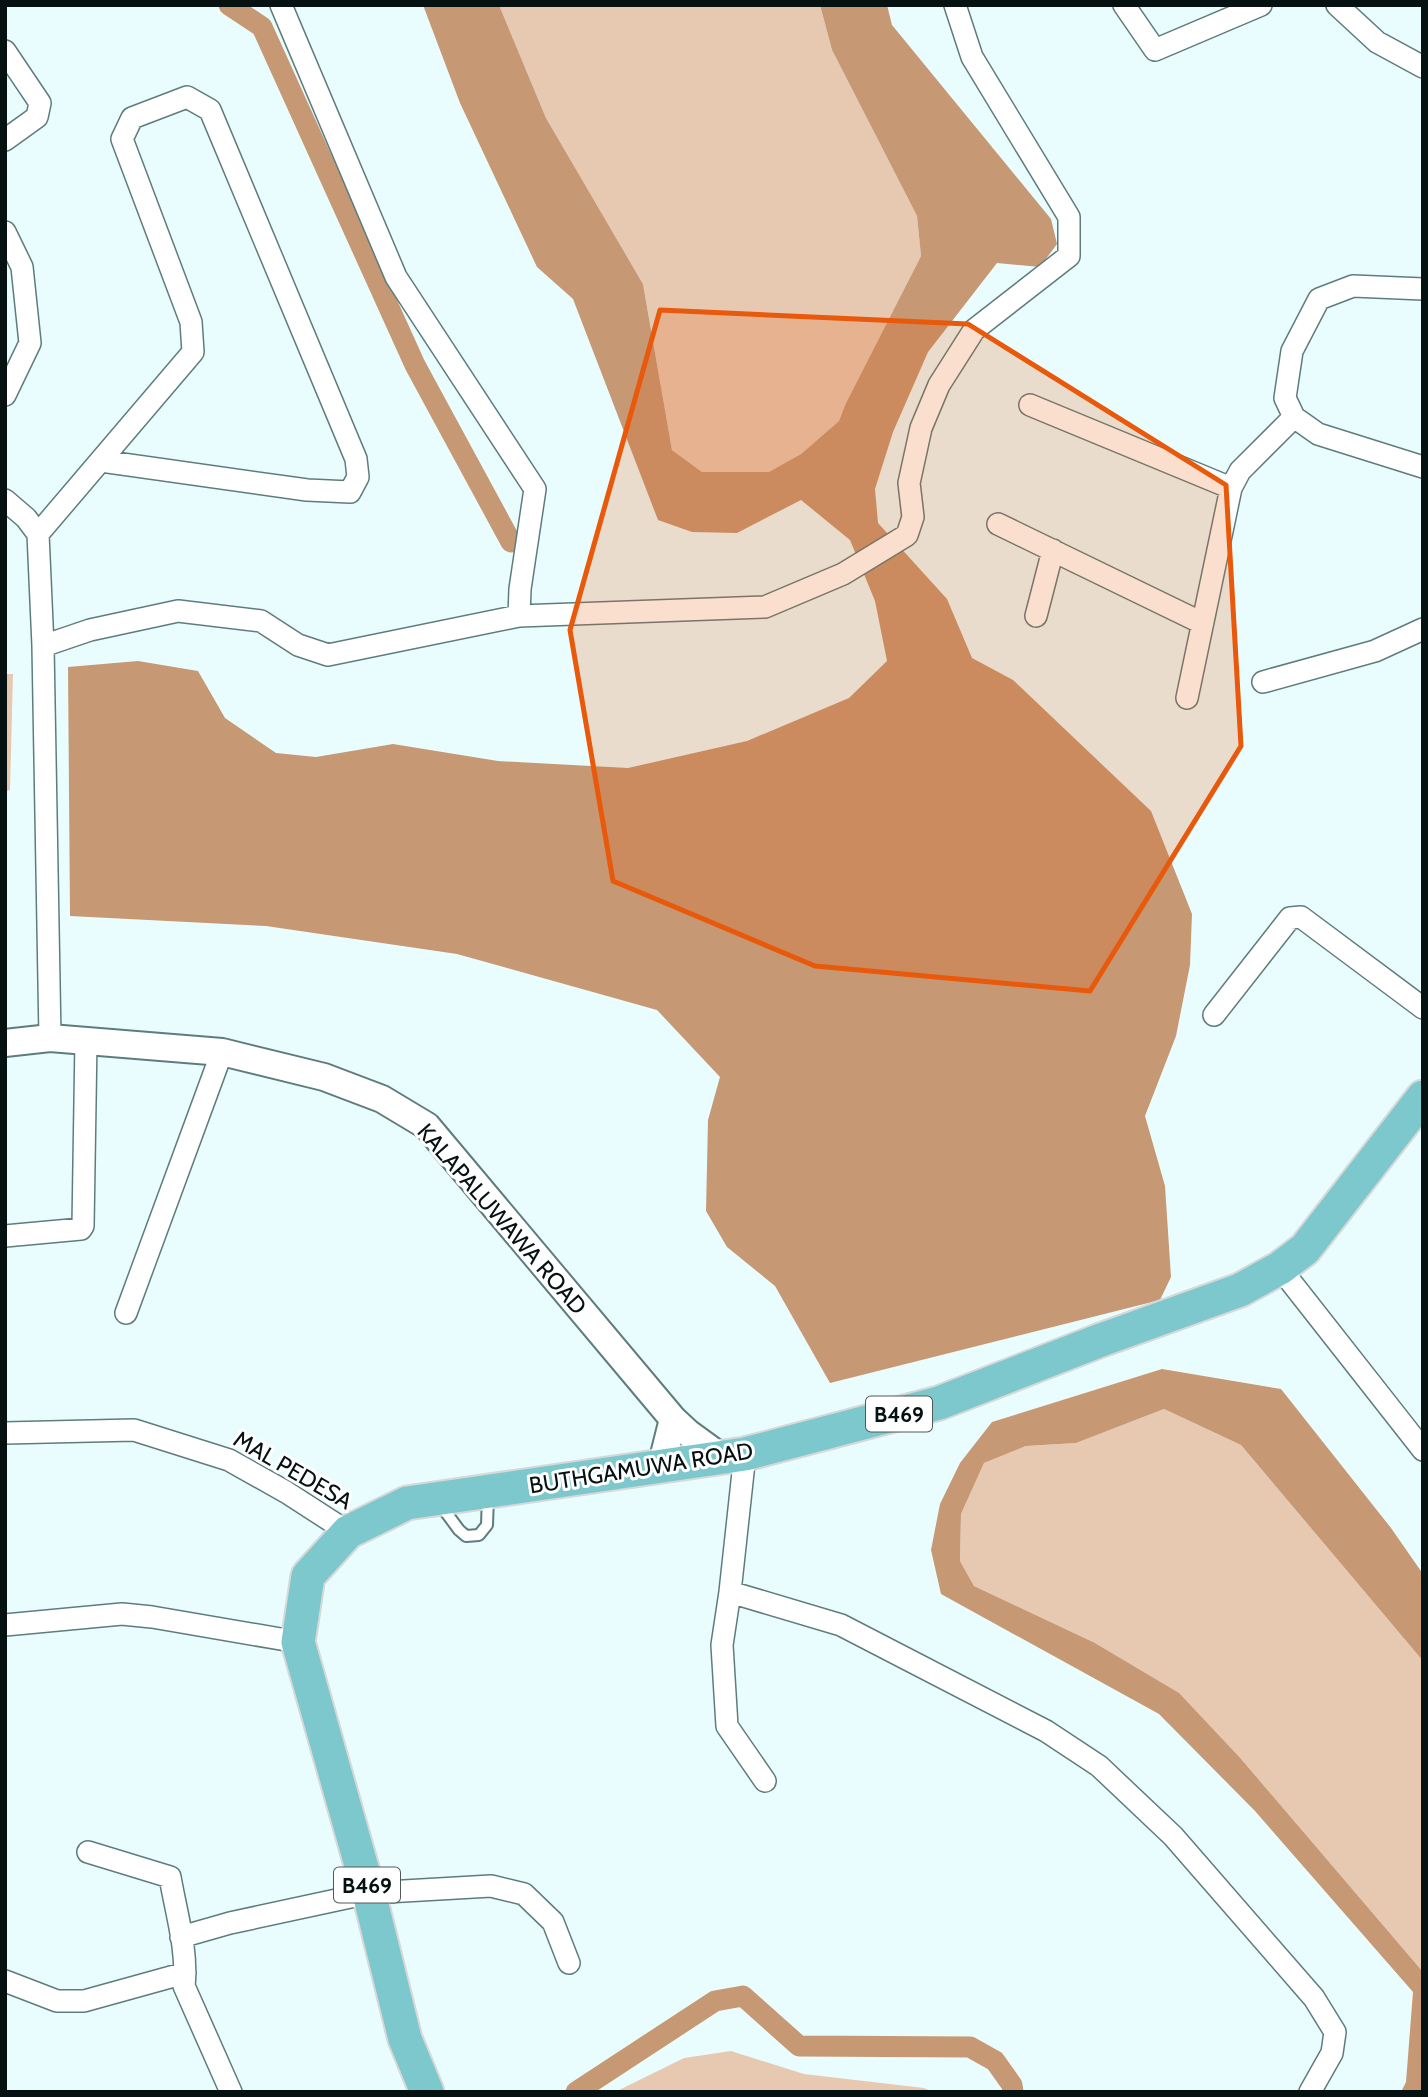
<svg xmlns="http://www.w3.org/2000/svg" width="1428" height="2097" viewBox="0 0 1428 2097" font-family="Cabin,sans-serif">
	<style>
		.green { fill: #e7c9b2 }
		.water { fill: #c69873 }
		.lines { fill: none; stroke-linecap: round; stroke-linejoin: round }
		.canal { stroke: #c69873; stroke-width: 21 }
		.service-casing { stroke: #5f7c7d; stroke-width: 14 }
		.minor-casing { stroke: #5f7c7d; stroke-width: 24 }
		.tertiary-casing { stroke: #5f7c7d; stroke-width: 30 }
		.primary-casing { stroke: #d7d9d9; stroke-width: 37 }
		.service { stroke: #fff; stroke-width: 10 }
		.minor { stroke: #fff; stroke-width: 21 }
		.tertiary { stroke: #fff; stroke-width: 26 }
		.primary { stroke: #7cc8cd; stroke-width: 33 }
		.marked { fill: #e8590c; fill-opacity: 0.2; stroke: #e8590c; stroke-width: 5; stroke-linejoin: round }
		.labels { text-anchor: middle; dominant-baseline: central; stroke-width: 6; stroke-linejoin: round; paint-order: stroke }
		.shield { fill: #fff; stroke: #515859; stroke-width: 2 }
		.shield-label { font-size: 21px; font-weight: bold; fill: #061112 }
		.street-label { font-size: 23px; fill: #061112; stroke: #fff }
	</style>
	<rect width="100%" height="100%" fill="#eafdfe"/>
	<path class="green" d="M 499,5 L 820,5 L 832,50 L 917,216 L 921,256 L 845,405 L 839,421 L 801,454 L 770,472 L 702,472 L 672,450 L 643,284 L 546,118 Z
		M 5,674 L 13,674 L 10,790 L 5,792 Z
		M 1164,1409 L 1241,1445 L 1423,1661 L 1423,1972 L 1242,1760 L 1093,1642 L 974,1586 L 960,1561 L 961,1514 L 984,1463 L 1026,1446 L 1076,1443 Z
		M 731,2051 L 804,2074 L 924,2088 L 933,2092 L 615,2092 L 684,2058 Z"/>
	<path class="water" d="M 423,5 L 499,5 L 546,118 L 643,284 L 672,450 L 702,472 L 769,472 L 801,454 L 839,421 L 845,405 L 921,256 L 917,216 L 832,50 L 820,5 L 887,5 L 892,25 L 1051,219 L 1057,244 L 1040,267 L 997,263 L 928,352 L 893,432 L 875,489 L 878,523 L 947,599 L 972,658 L 1013,680 L 1151,811 L 1192,914 L 1190,965 L 1176,1036 L 1145,1116 L 1165,1186 L 1171,1277 L 1160,1300 L 830,1383 L 775,1286 L 727,1247 L 706,1211 L 708,1120 L 720,1077 L 657,1010 L 457,954 L 266,926 L 70,916 L 68,667 L 138,661 L 198,671 L 225,718 L 276,753 L 316,757 L 393,744 L 498,761 L 628,768 L 747,741 L 849,698 L 887,661 L 875,601 L 850,540 L 801,500 L 737,533 L 692,532 L 658,520 L 573,299 L 537,267 L 460,103 Z
		M 1162,1369 L 1281,1389 L 1391,1528 L 1423,1574 L 1423,1661 L 1241,1445 L 1164,1409 L 1076,1443 L 1026,1446 L 984,1463 L 961,1514 L 960,1561 L 974,1586 L 1093,1642 L 1179,1693 L 1242,1760 L 1423,1972 L 1423,2092 L 1401,2092 L 1406,2082 L 1413,1992 L 1255,1811 L 1159,1714 L 941,1594 L 931,1550 L 940,1504 L 960,1463 L 992,1422 Z"/>
	<g class="lines">
		<path class="canal" d="M 229,5 L 262,27 L 415,365 L 511,542
			M 576,2092 L 715,2001 L 743,1996 L 799,2046 L 970,2047 L 995,2061 L 1012,2085 L 1013,2092"/>
		<g class="service-casing">
			<path id="service" d="M 439,1503 L 459,1530 L 466,1536 L 479,1535 L 487,1525 L 488,1495"/>
		</g>
		<g class="minor-casing">
			<path id="minor" d="M 281,5 L 396,277 L 535,489 L 520,589 L 519,616
				M 1124,5 L 1155,50 L 1261,5
				M 1337,5 L 1377,42 L 1423,67
				M 5,51 L 40,103 L 37,117 L 5,140
				M 5,232 L 22,267 L 30,343 L 5,395
				M 1423,289 L 1353,286 L 1319,299 L 1292,351 L 1285,398 L 1294,417 L 1318,434 L 1423,467
				M 1030,405 L 1231,488
				M 5,500 L 26,518 L 38,534
				M 998,524 L 1202,623
				M 1036,616 L 1053,550
				M 43,646 L 90,630 L 178,611 L 261,621 L 298,645 L 328,655 L 519,616 L 765,607 L 843,574 L 907,535 L 913,517 L 909,483 L 921,428 L 939,385 L 974,330 L 1069,256 L 1069,217 L 972,57 L 955,5
				M 1263,682 L 1375,651 L 1423,629
				M 1187,698 L 1231,488 L 1240,471 L 1294,417
				M 1214,1015 L 1290,918 L 1301,917 L 1423,1008
				M 50,1038 L 43,646 L 38,534 L 193,352 L 191,322 L 122,139 L 132,118 L 187,97 L 210,110 L 356,459 L 358,477 L 350,492 L 307,490 L 101,461
				M 5,1236 L 81,1229 L 83,1226 L 86,1040
				M 1280,1268 L 1423,1450
				M 126,1313 L 222,1052
				M 5,1433 L 134,1430 L 229,1460 L 286,1492 L 348,1532
				M 745,1454 L 730,1592 L 722,1645 L 727,1726 L 765,1781
				M 730,1592 L 841,1625 L 1046,1731 L 1099,1766 L 1173,1836 L 1314,1998 L 1335,2032 L 1332,2053 L 1310,2092
				M 5,1625 L 122,1614 L 152,1617 L 298,1642
				M 88,1852 L 170,1877 C 176,1912 188,1951 184,1986 L 231,2092
				M 181,1937 L 230,1923 L 369,1893 L 491,1886 L 524,1894 L 553,1922 L 569,1963
				M 5,1981 L 57,2001 L 84,2001 L 185,1973"/>
		</g>
		<g class="tertiary-casing">
			<path id="tertiary" d="M 5,1043 L 50,1038 L 222,1052 L 324,1077 L 382,1099 L 427,1126 L 673,1419 L 688,1433 L 721,1457
				M 661,1467 L 673,1419"/>
		</g>
		<g class="primary-casing">
			<path id="primary" d="M 427,2092 L 405,2039 L 369,1893 L 298,1642 L 308,1576 L 348,1532 L 407,1503 L 745,1454 L 939,1403 L 1101,1340 L 1240,1290 L 1280,1268 L 1305,1249 L 1423,1097"/>
		</g>
		<use href="#service" class="service"/>
		<use href="#minor" class="minor"/>
		<use href="#tertiary" class="tertiary"/>
		<use href="#primary" class="primary"/>
	</g>
	<path class="marked" d="M 660,310 L 968,324 L 1226,485 L 1241,746 L 1090,991 L 815,966 L 613,881 L 570,630 Z"/>
	<g class="labels">
		<g class="shield">
			<rect x="866" y="1396.5" width="66" height="35" rx="5"/>
			<rect x="334" y="1867.5" width="66" height="35" rx="5"/>
		</g>
		<g class="shield-label">
			<text x="899" y="1414">B469</text>
			<text x="367" y="1885">B469</text>
		</g>
		<g class="street-label">
			<text transform="translate(502 1219) rotate(49)">KALAPALUWAWA ROAD</text>
			<text transform="translate(641 1468) rotate(-9)">BUTHGAMUWA ROAD</text>
			<text transform="translate(293 1470) rotate(30)">MAL PEDESA</text>
		</g>
	</g>
	<rect width="1428" height="2097" fill="none" stroke="#061112" stroke-width="14"/>
</svg>
